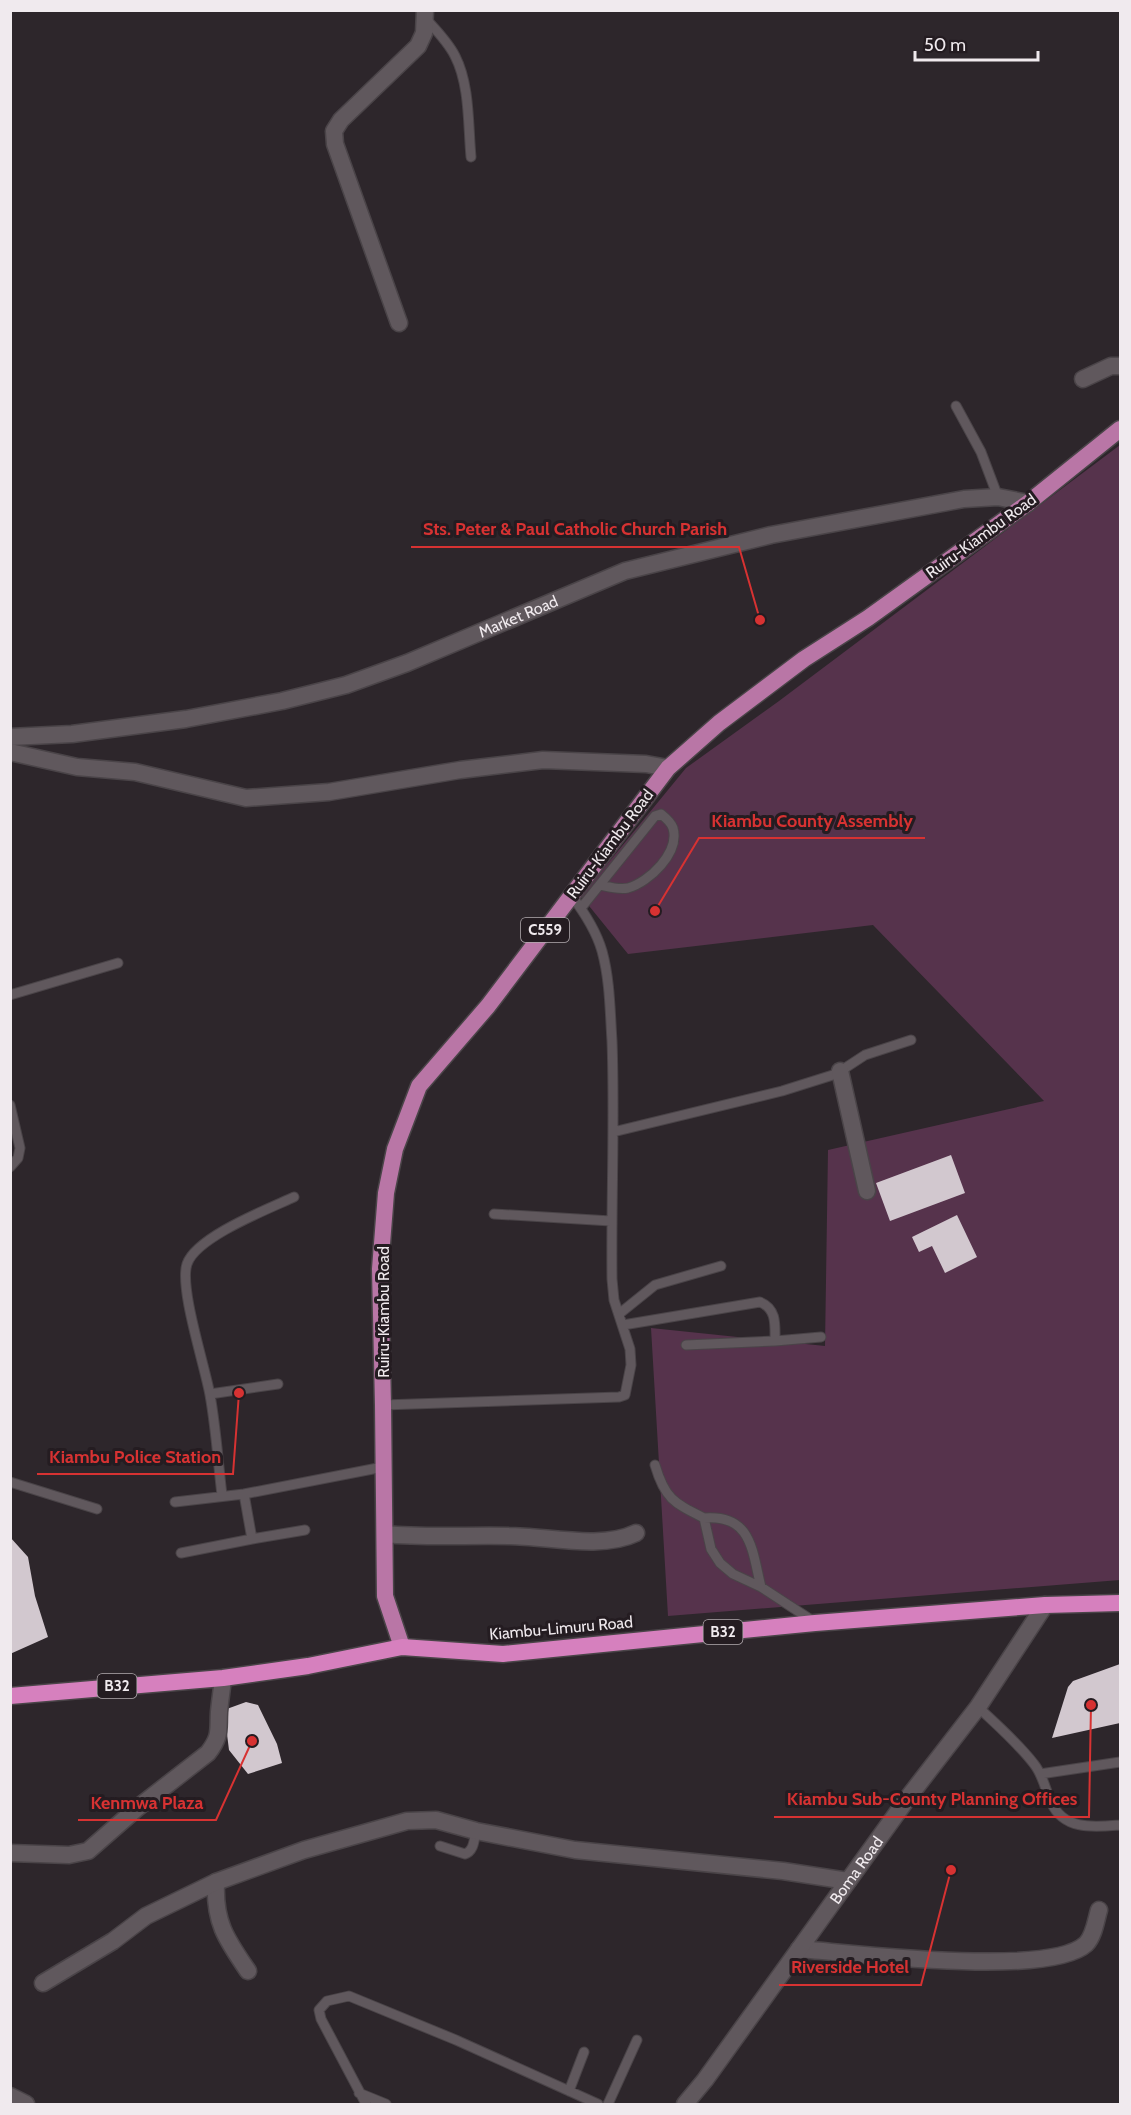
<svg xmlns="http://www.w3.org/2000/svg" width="1131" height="2115" viewBox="0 0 1131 2115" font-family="Cabin,sans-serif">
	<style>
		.green { fill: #56334c }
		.building { fill: #d2c8cf }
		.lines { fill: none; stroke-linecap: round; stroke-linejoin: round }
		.service-casing { stroke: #4a4448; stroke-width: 11 }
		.minor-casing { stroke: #4a4448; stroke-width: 19 }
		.secondary-casing { stroke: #4a4448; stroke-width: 19 }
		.primary-casing { stroke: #4a4448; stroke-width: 19 }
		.trunk-casing { stroke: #4a4448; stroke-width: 19 }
		.service { stroke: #60585d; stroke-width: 9 }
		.minor { stroke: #60585d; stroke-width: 16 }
		.secondary { stroke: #60585d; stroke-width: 16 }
		.primary { stroke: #b976a6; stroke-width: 16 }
		.trunk { stroke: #d680be; stroke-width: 16 }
		.labels { text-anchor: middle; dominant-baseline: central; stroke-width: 6; stroke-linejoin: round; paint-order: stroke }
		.shield { fill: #241c21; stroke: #b3acb0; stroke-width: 1.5 }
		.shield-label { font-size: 15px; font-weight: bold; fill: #f0eaee }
		.street-label { font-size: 16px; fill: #f0eaee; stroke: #241c21 }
		.leader { fill: none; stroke: #d73232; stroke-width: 2 }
		.callout-dot { fill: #d73232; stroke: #241c21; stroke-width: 2 }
		.callout-label { font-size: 18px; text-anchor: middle; font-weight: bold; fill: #d73232; stroke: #241c21; stroke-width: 6; stroke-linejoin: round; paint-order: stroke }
	</style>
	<rect width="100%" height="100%" fill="#2d262b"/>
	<path class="green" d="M 1120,445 L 1120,1580 L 668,1616 L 651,1328 L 825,1346 L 828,1150 L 1044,1101 L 873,925 L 628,954 L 581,896 L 686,768 L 779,701 Z"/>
	<path class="building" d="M 951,1155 L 965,1193 L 890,1221 L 876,1183 Z
		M 957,1215 L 977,1257 L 945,1273 L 932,1246 L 919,1252 L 912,1237 Z
		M 10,1537 L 28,1557 L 35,1596 L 48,1637 L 10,1654 Z
		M 1120,1664 L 1120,1723 L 1052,1738 L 1068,1687 L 1073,1681 Z
		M 246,1702 L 258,1705 L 277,1744 L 282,1763 L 248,1774 L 229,1750 L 224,1710 Z"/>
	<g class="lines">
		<g class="service-casing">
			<path id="service" d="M 426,19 C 436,30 448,42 455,56 C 470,85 468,125 471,157
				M 956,406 L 981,452 L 998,497
				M 581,908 L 655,816 L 661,814 C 666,818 671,822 673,828 C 680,853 649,882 628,888 C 619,890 609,887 600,885
				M 10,995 L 118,963
				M 10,1105 L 20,1148 L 18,1158 L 10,1167
				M 613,1132 L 782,1091 L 836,1074 L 865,1055 L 911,1040
				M 494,1214 L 611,1221
				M 619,1314 L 655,1285 L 721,1266
				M 623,1325 L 760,1302 C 777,1309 775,1325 775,1341 L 821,1337
				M 686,1345 L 775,1341
				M 210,1394 L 278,1384
				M 383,1405 L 619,1397 L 625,1395 L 631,1365 L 630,1349 L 614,1300 L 612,1279 C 611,1199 615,1120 612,1041 C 610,1011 610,980 602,951 C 596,930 584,912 571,895
				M 655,1465 C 665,1499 674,1503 704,1518 L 711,1549 L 720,1563 L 733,1574 L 761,1587 L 813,1621
				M 10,1482 L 97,1509
				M 244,1494 L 252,1539 L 305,1530
				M 222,1495 C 218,1462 216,1428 210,1395 C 205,1366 179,1288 187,1264 C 196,1237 268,1209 294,1197
				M 175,1502 L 244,1494 L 383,1467
				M 704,1518 C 752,1514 752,1551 761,1587
				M 181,1553 L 252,1539
				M 978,1707 C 997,1725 1018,1743 1034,1764 C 1043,1775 1045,1789 1051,1802 C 1064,1831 1094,1827 1120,1825
				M 1040,1774 L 1120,1762
				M 440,1846 L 465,1854 C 474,1851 474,1840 476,1831
				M 569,2091 L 584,2052
				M 359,2093 L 386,2104
				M 366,2104 L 321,2019 L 319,2010 L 327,2001 L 349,1996 L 456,2040 L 598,2104
				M 608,2104 L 637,2040"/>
		</g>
		<g class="minor-casing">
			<g id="minor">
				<path d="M 399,323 L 335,144 L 334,131 L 341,120 L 418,46 L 424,33 L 425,10"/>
				<path d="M 1083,379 L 1111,366 L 1120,366"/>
				<path id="s1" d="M 10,737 L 72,734 L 186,719 L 282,701 L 346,685 L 407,663 L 625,571 L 771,535 L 964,499 L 998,497 L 1028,503"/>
				<path d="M 10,752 L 77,767 L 135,772 L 246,798 L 329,792 L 460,770 L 543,760 L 646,764 L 668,768"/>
				<path d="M 840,1071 L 867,1191"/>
				<path d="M 385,1534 C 427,1538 467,1535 509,1536 C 547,1536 601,1550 636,1533"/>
				<path d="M 10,1853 L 69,1855 L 88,1851 L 136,1809 L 208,1753 C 221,1736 218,1731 219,1712 C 220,1701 222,1689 223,1678"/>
				<path d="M 216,1882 C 214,1922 226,1939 248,1971"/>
				<path d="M 799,1949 C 853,1953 1049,1978 1086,1944 C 1094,1936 1096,1920 1099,1910"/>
				<path d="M 43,1983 L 113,1941 L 146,1916 L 216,1882 L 304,1850 L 407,1821 L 436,1820 L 476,1831 L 575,1850 L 783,1871 L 848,1881"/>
				<path d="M 10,2096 L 26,2104"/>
			</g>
		</g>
		<g class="secondary-casing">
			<g id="secondary">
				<path id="s2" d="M 685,2104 L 705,2080 L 910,1795 L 978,1707 L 1045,1605"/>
			</g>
		</g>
		<g class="primary-casing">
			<path id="primary" d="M 402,1647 L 385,1596 L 383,1405 L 380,1269 L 386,1193 L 395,1149 L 419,1086 L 488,1006 L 668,768 L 719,723 L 804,659 L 868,618 L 1028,503 L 1120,429"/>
		</g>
		<g class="trunk-casing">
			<path id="trunk" d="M 10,1696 L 223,1678 L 308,1666 L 402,1647 L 503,1654 L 815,1623 L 1045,1605 L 1120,1603"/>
		</g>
		<use href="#service" class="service"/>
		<use href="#minor" class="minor"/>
		<use href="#secondary" class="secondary"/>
		<use href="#primary" class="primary"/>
		<use href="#trunk" class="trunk"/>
	</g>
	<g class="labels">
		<g class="shield">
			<rect x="521" y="918" width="48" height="24" rx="4.5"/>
			<rect x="703.5" y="1620" width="39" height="24" rx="4.5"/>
			<rect x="97.5" y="1674" width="39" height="24" rx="4.5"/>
		</g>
		<g class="shield-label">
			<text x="545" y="930">C559</text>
			<text x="723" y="1632">B32</text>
			<text x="117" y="1686">B32</text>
		</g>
		<g class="street-label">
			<text transform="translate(981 536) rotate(-36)">Ruiru-Kiambu Road</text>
			<text stroke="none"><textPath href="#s1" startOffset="526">Market Road</textPath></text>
			<text transform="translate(610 844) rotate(-53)">Ruiru-Kiambu Road</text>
			<text transform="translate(383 1312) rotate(-90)">Ruiru-Kiambu Road</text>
			<text transform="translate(561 1628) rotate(-5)">Kiambu-Limuru Road</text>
			<text stroke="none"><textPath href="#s2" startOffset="290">Boma Road</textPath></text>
		</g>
	</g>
	<path class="leader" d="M760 620L739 547H411M655 911L699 838H925M239 1393L233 1474H37M1091 1705L1089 1817H774M252 1741L216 1820H78M951 1870L921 1985H779"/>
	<g class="callout-dot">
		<circle cx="760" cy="620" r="6"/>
		<circle cx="655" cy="911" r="6"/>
		<circle cx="239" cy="1393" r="6"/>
		<circle cx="1091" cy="1705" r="6"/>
		<circle cx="252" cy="1741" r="6"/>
		<circle cx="951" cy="1870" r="6"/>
	</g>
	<g class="callout-label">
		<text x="575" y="535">Sts. Peter &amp; Paul Catholic Church Parish</text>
		<text x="812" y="827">Kiambu County Assembly</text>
		<text x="135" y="1463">Kiambu Police Station</text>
		<text x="932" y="1805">Kiambu Sub-County Planning Offices</text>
		<text x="147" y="1809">Kenmwa Plaza</text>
		<text x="850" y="1973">Riverside Hotel</text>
	</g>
	<rect width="1131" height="2115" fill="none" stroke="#f0eaee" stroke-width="24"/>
	<path d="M915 51v9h123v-9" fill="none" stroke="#f0eaee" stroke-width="3"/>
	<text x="924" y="51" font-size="18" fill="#f0eaee" stroke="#241c21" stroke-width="4.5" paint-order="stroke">50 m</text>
</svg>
